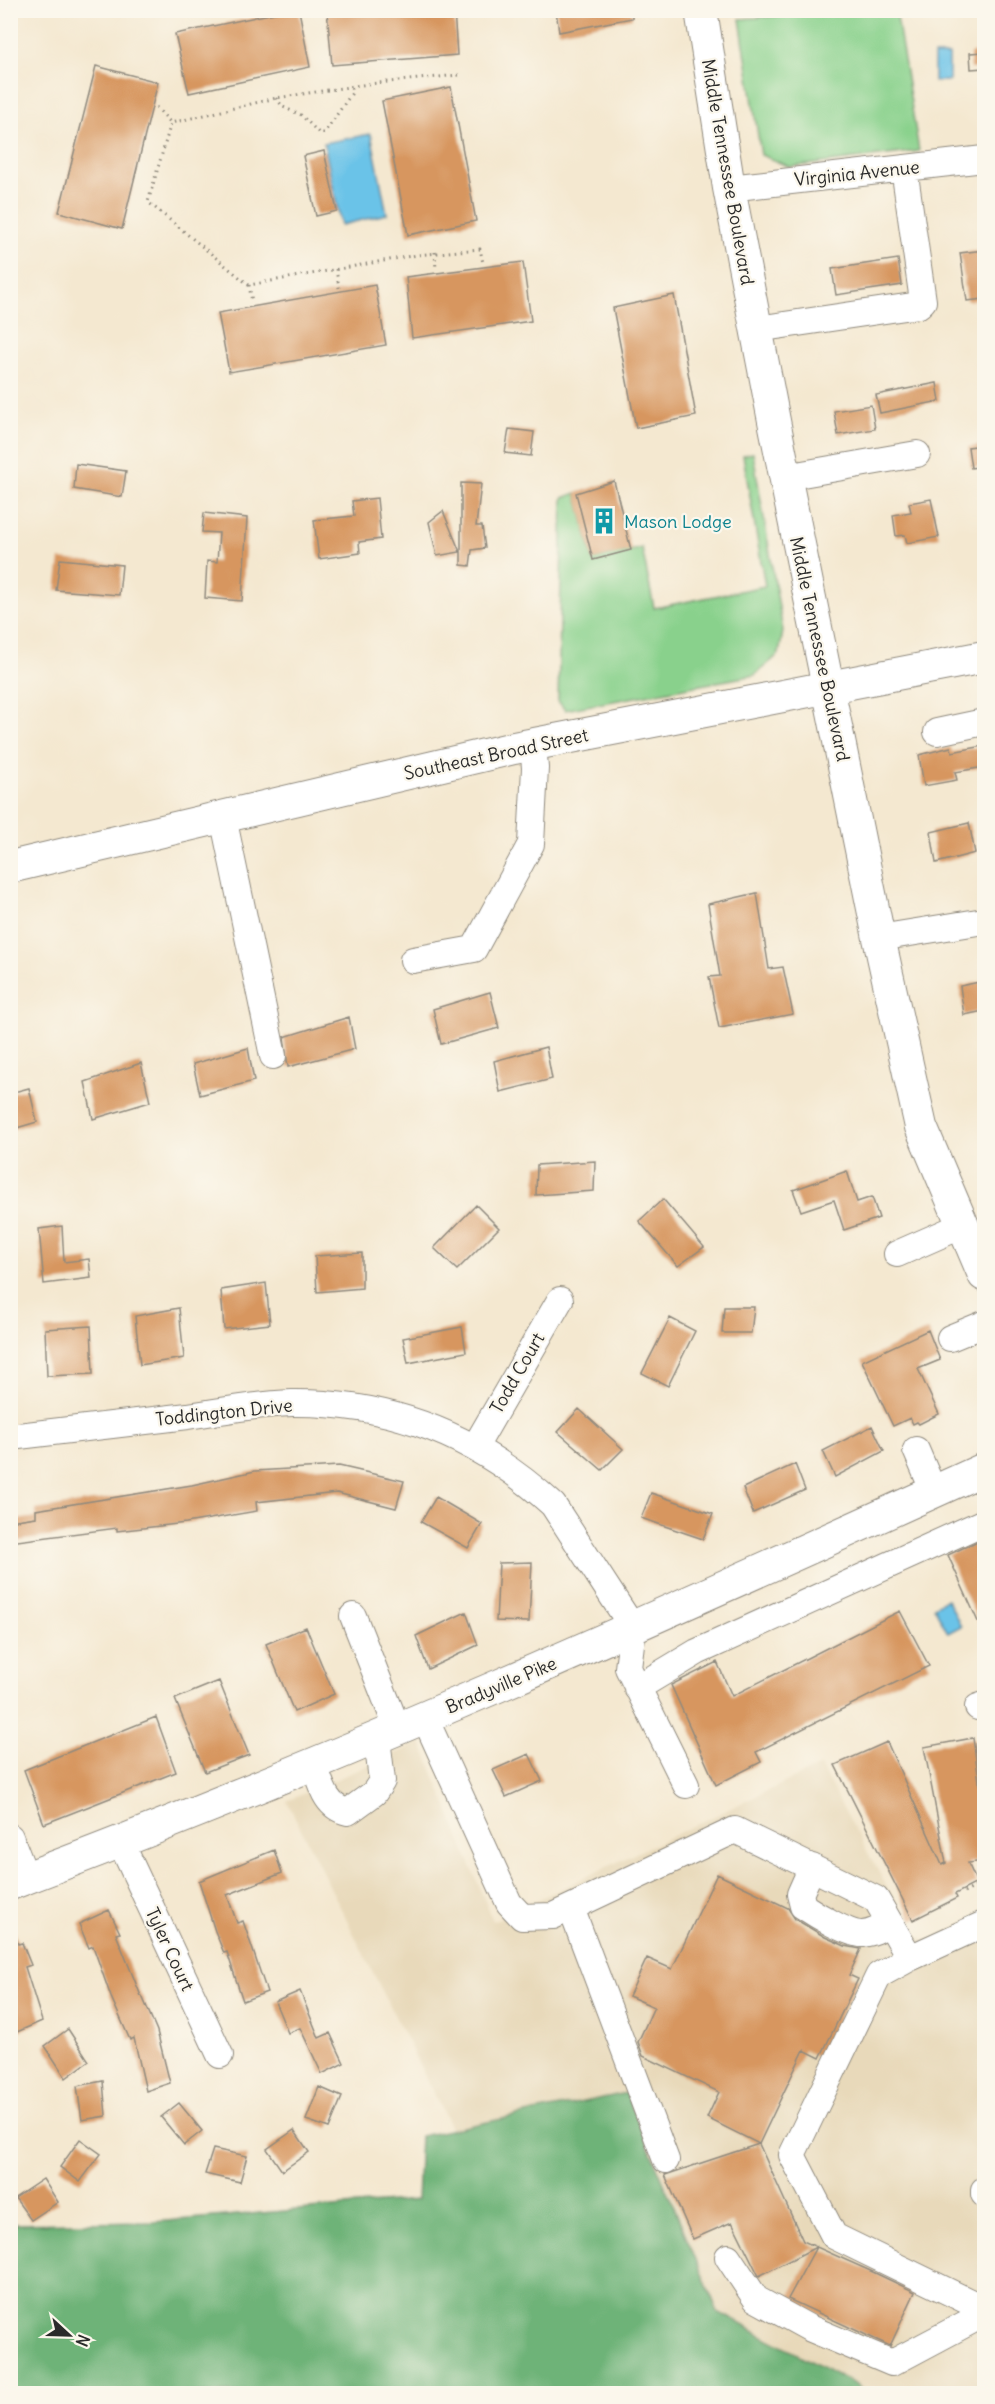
<svg xmlns="http://www.w3.org/2000/svg" width="995" height="2404" viewBox="0 0 995 2404" font-family="Delius,sans-serif">
	<style>
		.built { fill: #e8d9ba }
		.green { fill: #89d18c; stroke: #5a7e5c; stroke-width: 1.5 }
		.forest { fill: #6eb378; stroke: #4c6f52; stroke-width: 1.5 }
		.water { fill: #6bc3e8; stroke: #4b778a; stroke-width: 1.5 }
		.building { fill: #d7965e }
		.lines { fill: none; stroke-linecap: round; stroke-linejoin: round }
		.minor-casing { stroke: #908a7e; stroke-width: 28 }
		.major-casing { stroke: #908a7e; stroke-width: 34 }
		.path { stroke: #908a7e; stroke-width: 3; stroke-dasharray: 1.5 4.5; stroke-linecap: butt }
		.minor { stroke: #fff; stroke-width: 26 }
		.major { stroke: #fff; stroke-width: 32 }
		.labels { text-anchor: middle; dominant-baseline: central; stroke-width: 4.5; stroke-linejoin: round; paint-order: stroke }
		.street-label { font-size: 18px; fill: #2b2b2b; stroke: #fbf7ec }
		.culture-label { font-size: 18px; fill: #0d838f; stroke: #fbf7ec; text-anchor: start }
	</style>
	<rect width="100%" height="100%" fill="#fbf7ec"/>
	<filter id="ink" filterUnits="userSpaceOnUse"><feTurbulence type="fractalNoise" baseFrequency=".0167" numOctaves="2"/><feDisplacementMap in="SourceGraphic" scale="12" xChannelSelector="R" yChannelSelector="G"/><feConvolveMatrix kernelMatrix="1 2 1 2 8 2 1 2 1" color-interpolation-filters="sRGB"/></filter>
	<filter id="wash" filterUnits="userSpaceOnUse"><feTurbulence type="fractalNoise" baseFrequency=".008" numOctaves="4" result="noise"/><feDisplacementMap in="SourceGraphic" scale="24" xChannelSelector="R" yChannelSelector="G"/><feGaussianBlur stdDeviation="1.35" result="paint"/><feColorMatrix in="noise" values="0 0 0 0 0 0 0 0 0 0 0 0 0 0 0 0 0 1.4 0 .05"/><feComposite in="paint" operator="in"/></filter>
	<g filter="url(#wash)">
		<rect width="100%" height="100%" fill="#f4e8d0"/>
		<path class="built" d="M 421,1742 L 493,1921 L 820,1766 L 913,1934 L 928,1941 L 984,1914 L 984,2393 L 864,2393 L 858,2386 L 718,2312 L 626,2094 L 452,2130 L 287,1801 Z"/>
		<path class="green" d="M 842,11 L 896,11 L 919,151 L 790,167 L 761,155 L 740,19 Z
			M 753,453 L 783,631 L 779,654 L 755,675 L 565,710 L 558,701 L 563,498 L 576,493 L 593,560 L 642,548 L 654,608 L 765,586 L 743,455 Z"/>
		<path class="forest" d="M 626,2093 L 718,2312 L 858,2386 L 864,2393 L 11,2393 L 10,2224 L 154,2222 L 417,2200 L 420,2136 Z"/>
		<path class="water" d="M 934,55 L 949,55 L 949,81 L 934,81 Z
			M 371,134 L 387,214 L 341,225 L 324,143 Z
			M 947,1599 L 961,1626 L 948,1633 L 934,1606 Z"/>
		<g id="blocks">
			<path class="building" d="M 289,10 L 299,10 L 310,67 L 189,93 L 175,34 Z
				M 327,10 L 454,10 L 457,55 L 332,65 Z
				M 556,10 L 632,10 L 632,18 L 559,32 Z
				M 984,52 L 984,68 L 971,69 L 970,53 Z
				M 96,66 L 158,82 L 122,229 L 59,212 Z
				M 451,87 L 476,221 L 408,235 L 382,101 Z
				M 324,151 L 337,211 L 316,216 L 303,156 Z
				M 984,250 L 984,265 L 983,266 L 984,299 L 967,301 L 960,253 Z
				M 898,259 L 902,285 L 836,295 L 832,269 Z
				M 523,262 L 531,321 L 412,338 L 406,277 Z
				M 375,285 L 386,345 L 229,372 L 218,313 Z
				M 674,295 L 696,416 L 636,428 L 613,308 Z
				M 937,383 L 940,401 L 880,413 L 876,395 Z
				M 871,405 L 875,429 L 838,435 L 834,411 Z
				M 509,429 L 534,432 L 531,456 L 505,453 Z
				M 984,445 L 984,466 L 971,468 L 968,447 Z
				M 76,464 L 126,471 L 122,497 L 74,489 Z
				M 614,481 L 631,550 L 593,560 L 576,493 Z
				M 461,483 L 481,484 L 476,526 L 482,526 L 485,548 L 472,550 L 470,566 L 461,565 Z
				M 377,498 L 381,539 L 359,542 L 360,553 L 319,559 L 314,520 L 354,516 L 352,501 Z
				M 931,499 L 939,537 L 907,543 L 905,535 L 896,536 L 893,515 L 911,512 L 909,503 Z
				M 443,511 L 460,552 L 437,556 L 429,522 Z
				M 204,513 L 247,518 L 242,601 L 205,598 L 207,561 L 217,562 L 219,533 L 202,532 Z
				M 60,559 L 122,565 L 119,595 L 56,590 Z
				M 984,746 L 984,767 L 955,772 L 957,780 L 924,786 L 919,755 L 951,747 L 952,752 Z
				M 969,823 L 975,853 L 936,863 L 931,832 Z
				M 757,893 L 769,969 L 783,967 L 793,1014 L 719,1028 L 709,977 L 720,976 L 708,904 Z
				M 984,981 L 984,1011 L 964,1015 L 960,986 Z
				M 490,992 L 499,1028 L 441,1044 L 433,1009 Z
				M 349,1017 L 355,1049 L 288,1067 L 284,1037 Z
				M 546,1047 L 552,1079 L 500,1092 L 494,1061 Z
				M 248,1048 L 254,1081 L 200,1095 L 193,1064 Z
				M 141,1063 L 150,1102 L 93,1119 L 85,1082 Z
				M 29,1088 L 37,1122 L 10,1130 L 10,1093 Z
				M 595,1161 L 594,1191 L 536,1195 L 537,1165 Z
				M 847,1171 L 857,1202 L 872,1197 L 879,1218 L 844,1230 L 834,1200 L 801,1211 L 793,1190 Z
				M 663,1199 L 704,1247 L 678,1266 L 639,1221 Z
				M 476,1205 L 499,1228 L 457,1270 L 434,1248 Z
				M 62,1226 L 64,1262 L 89,1259 L 91,1278 L 44,1284 L 39,1229 Z
				M 362,1253 L 362,1288 L 317,1292 L 315,1256 Z
				M 266,1283 L 270,1324 L 224,1329 L 221,1290 Z
				M 724,1307 L 754,1307 L 751,1333 L 722,1333 Z
				M 179,1308 L 184,1358 L 140,1365 L 135,1316 Z
				M 670,1318 L 695,1331 L 668,1386 L 642,1373 Z
				M 91,1326 L 93,1374 L 47,1376 L 45,1329 Z
				M 462,1327 L 466,1352 L 408,1363 L 403,1338 Z
				M 928,1330 L 940,1360 L 918,1369 L 939,1414 L 919,1424 L 917,1422 L 913,1424 L 910,1418 L 893,1426 L 862,1361 Z
				M 579,1409 L 623,1449 L 602,1470 L 558,1432 Z
				M 872,1426 L 884,1451 L 835,1477 L 823,1451 Z
				M 795,1464 L 805,1490 L 753,1513 L 743,1488 Z
				M 339,1466 L 404,1481 L 396,1508 L 337,1493 L 256,1502 L 257,1511 L 186,1523 L 117,1531 L 117,1528 L 10,1542 L 10,1521 L 36,1517 L 36,1510 L 192,1485 L 255,1471 Z
				M 651,1493 L 713,1514 L 703,1539 L 641,1518 Z
				M 436,1497 L 482,1524 L 468,1548 L 421,1522 Z
				M 984,1538 L 984,1635 L 948,1555 Z
				M 532,1562 L 529,1622 L 496,1621 L 499,1563 Z
				M 900,1611 L 929,1666 L 756,1752 L 761,1762 L 716,1785 L 671,1685 L 717,1662 L 732,1696 Z
				M 466,1612 L 478,1645 L 428,1669 L 416,1636 Z
				M 306,1627 L 334,1694 L 294,1712 L 266,1644 Z
				M 219,1681 L 249,1755 L 205,1772 L 175,1699 Z
				M 156,1717 L 176,1772 L 44,1824 L 24,1770 Z
				M 973,1738 L 984,1818 L 984,1861 L 968,1863 L 977,1883 L 955,1894 L 957,1898 L 913,1920 L 835,1765 L 887,1742 L 942,1865 L 946,1863 L 924,1747 Z
				M 529,1754 L 542,1781 L 506,1797 L 493,1770 Z
				M 274,1850 L 282,1873 L 227,1895 L 237,1923 L 243,1921 L 267,1992 L 243,2001 L 227,1952 L 224,1953 L 215,1931 L 199,1881 Z
				M 717,1874 L 788,1908 L 795,1919 L 825,1937 L 845,1946 L 861,1949 L 849,1975 L 858,1979 L 820,2058 L 804,2050 L 759,2144 L 707,2118 L 719,2092 L 643,2056 L 638,2042 L 654,2007 L 629,1996 L 647,1958 L 672,1969 Z
				M 109,1910 L 120,1933 L 116,1934 L 141,1996 L 142,1996 L 157,2031 L 170,2083 L 146,2091 L 134,2038 L 130,2040 L 111,1997 L 93,1946 L 89,1948 L 79,1924 Z
				M 10,1932 L 14,1932 L 18,1944 L 22,1943 L 31,1965 L 25,1967 L 42,2021 L 17,2032 L 10,2011 Z
				M 300,1991 L 319,2038 L 330,2033 L 344,2063 L 322,2074 L 300,2028 L 288,2033 L 275,2002 Z
				M 68,2029 L 89,2061 L 66,2078 L 45,2046 Z
				M 103,2081 L 106,2116 L 82,2120 L 77,2086 Z
				M 319,2087 L 342,2097 L 329,2128 L 306,2120 Z
				M 179,2103 L 202,2131 L 184,2145 L 161,2117 Z
				M 294,2130 L 309,2152 L 282,2171 L 267,2149 Z
				M 80,2139 L 101,2154 L 80,2182 L 60,2167 Z
				M 759,2144 L 803,2241 L 875,2273 L 915,2292 L 890,2346 L 788,2299 L 816,2247 L 759,2276 L 732,2222 L 693,2239 L 665,2175 Z
				M 213,2149 L 247,2156 L 240,2182 L 205,2174 Z
				M 43,2179 L 58,2202 L 31,2220 L 15,2198 Z"/>
		</g>
	</g>
	<g filter="url(#ink)">
		<use href="#blocks" fill-opacity="0" stroke="#908a7e" stroke-width="1.5"/>
		<g class="lines">
			<g class="minor-casing">
				<path id="minor" d="M 729,188 L 984,159
					M 757,329 L 919,305 L 923,301 L 904,168
					M 785,477 L 917,454
					M 937,732 L 984,722
					M 223,817 L 273,1056
					M 879,938 L 984,921
					M 413,960 L 474,949 L 531,844 L 535,768 L 533,744
					M 897,1254 L 963,1225
					M 950,1338 L 984,1324
					M 10,1437 C 70,1430 129,1423 188,1416 C 222,1411 257,1404 292,1403 C 393,1402 479,1437 553,1505 L 633,1628 L 628,1668 L 686,1785
					M 475,1447 L 560,1300
					M 916,1450 L 934,1492
					M 353,1616 L 398,1730
					M 637,1688 L 697,1652 L 984,1522
					M 978,1707 L 984,1705
					M 425,1718 L 509,1903 L 522,1917 L 553,1916 L 735,1830 L 876,1899 L 910,1958
					M 314,1764 C 321,1784 325,1807 348,1812 L 374,1793 L 382,1781 L 377,1738
					M 10,1837 L 26,1878
					M 121,1843 L 220,2055
					M 812,1867 L 800,1894 L 803,1906 C 815,1914 849,1935 863,1934 C 873,1933 881,1928 890,1923
					M 571,1908 L 666,2160
					M 984,1924 L 910,1958 L 879,1975 L 792,2155 L 834,2236 L 984,2309
					M 984,2190 L 984,2194
					M 728,2257 L 756,2299 L 809,2328 L 892,2363 L 984,2314"/>
			</g>
			<g class="major-casing">
				<path id="major" d="M 701,10 L 729,188 L 775,426 L 879,938 L 921,1127 L 984,1275
					M 10,867 L 514,748 L 984,657
					M 10,1884 C 341,1760 663,1615 984,1469"/>
			</g>
			<path class="path" d="M 459,75 L 368,84 L 276,98 L 171,123 L 148,202 L 249,285 L 417,255 L 480,249 L 483,263
				M 276,98 L 283,107 L 301,115 L 319,133 L 324,133 L 352,93 L 351,86
				M 156,107 L 171,123
				M 435,252 L 436,270
				M 336,269 L 339,288
				M 249,285 L 252,302
				M 964,1893 L 984,1882"/>
			<use href="#minor" class="minor"/>
			<use href="#major" class="major"/>
		</g>
	</g>
	<defs>
		<g id="building-bare" transform="scale(2.07)"><path d="M-4-6H4V6H1V3H-1V6H-4ZM-2.5-4.3h1.7v1.8h-1.7ZM.8-4.3h1.7v1.8H.8ZM-2.5-1h1.7V.8h-1.7ZM.8-1h1.7V.8H.8Z" fill="#0f9aa8" stroke="#fbf7ec" stroke-width="2.5" paint-order="stroke"/></g>
	</defs>
	<g fill-rule="evenodd">
		<use href="#building-bare" x="604" y="521"/>
	</g>
	<g class="labels">
		<g class="street-label">
			<text transform="translate(728 172) rotate(80)">Middle Tennessee Boulevard</text>
			<text transform="translate(857 173) rotate(-6)">Virginia Avenue</text>
			<text transform="translate(820 649) rotate(78)">Middle Tennessee Boulevard</text>
			<text transform="translate(496 754) rotate(-12)">Southeast Broad Street</text>
			<text transform="translate(517 1373) rotate(-60)">Todd Court</text>
			<text transform="translate(224 1412) rotate(-6)">Toddington Drive</text>
			<text transform="translate(501 1685) rotate(-23)">Bradyville Pike</text>
			<text transform="translate(170 1949) rotate(65)">Tyler Court</text>
		</g>
		<g class="culture-label">
			<text x="624" y="521">Mason Lodge</text>
		</g>
	</g>
	<rect width="995" height="2404" fill="none" stroke="#fbf7ec" stroke-width="36"/>
	<g transform="translate(69 2335) rotate(112)" stroke="#fbf7ec" stroke-width="4.5" paint-order="stroke">
	<path d="M0-4.5L10 22L0 15L-10 22Z" fill="#2b2b2b"/>
	<text y="-9" font-size="16" font-weight="bold" text-anchor="middle" fill="#2b2b2b">N</text>
	</g>
</svg>
